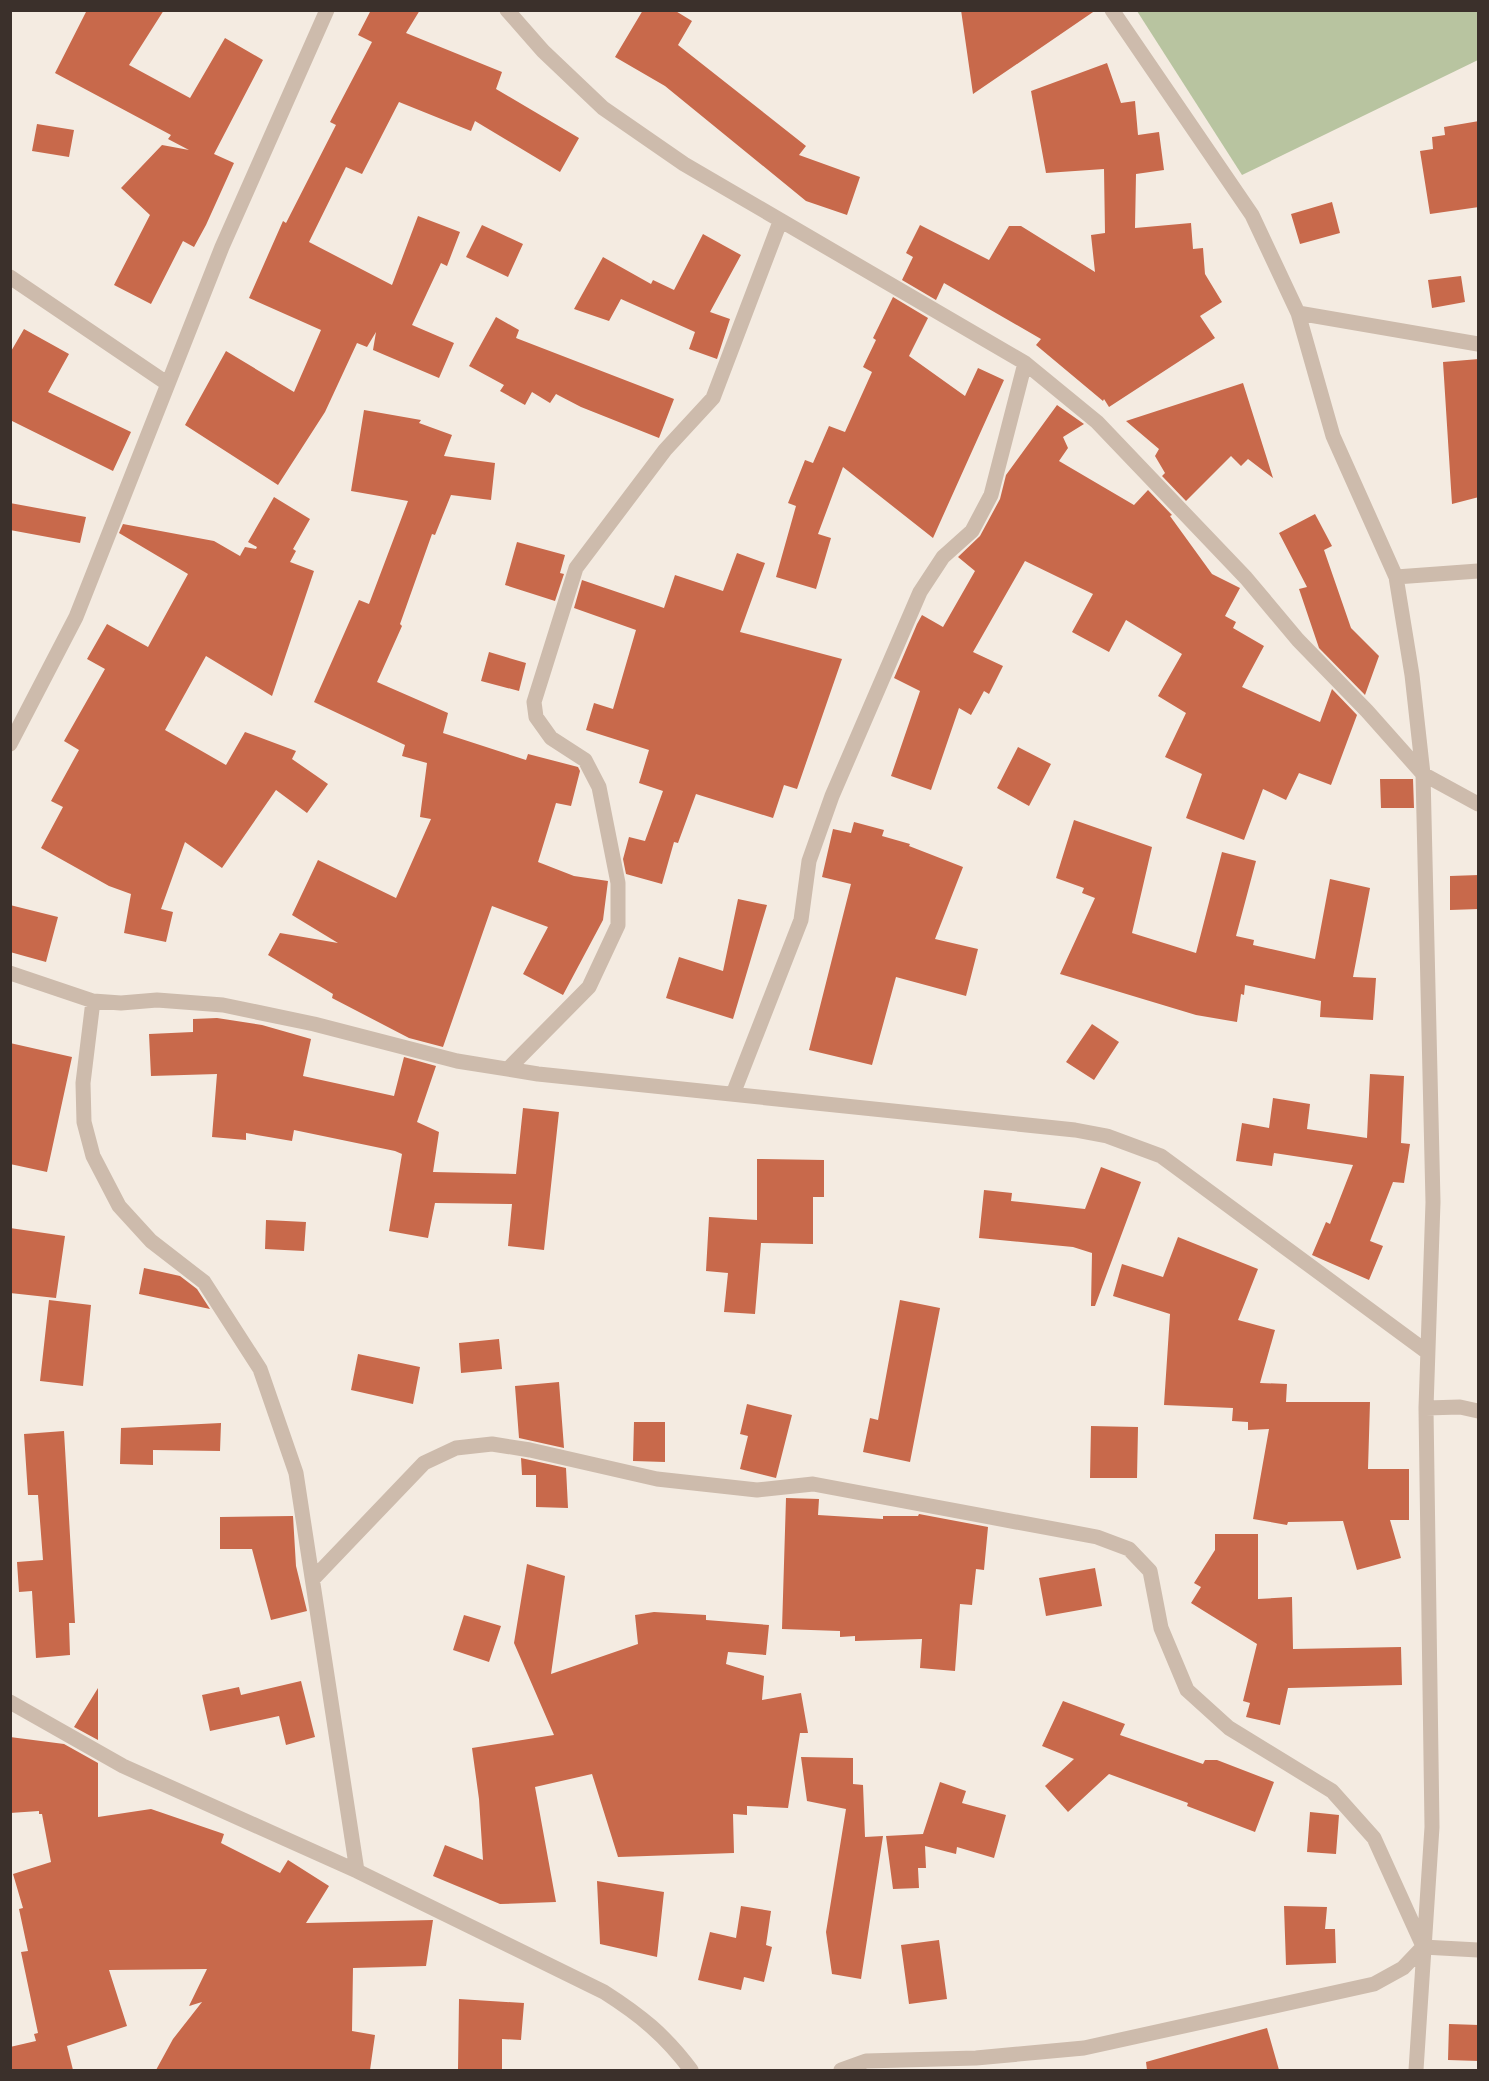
<svg xmlns="http://www.w3.org/2000/svg" width="1489" height="2081" viewBox="0 0 1489 2081" font-family="'Varela Round',sans-serif">
	<style>
		.green { fill: #b8c4a0 }
		.building { fill: #c8694b }
		.lines { fill: none; stroke-linecap: round; stroke-linejoin: round }
		.minor { stroke: #cdbbac; stroke-width: 15 }
	</style>
	<rect width="100%" height="100%" fill="#f4ebe1"/>
	<path class="green" d="M 1137,11 L 1478,11 L 1478,60 L 1242,175 Z"/>
	<path class="building" d="M 87,10 L 164,10 L 129,65 L 190,98 L 225,38 L 263,60 L 214,154 L 234,163 L 206,225 L 194,247 L 183,241 L 151,304 L 114,285 L 150,215 L 121,188 L 162,145 L 189,150 L 168,139 L 171,135 L 55,73 Z
		M 371,10 L 420,10 L 406,33 L 502,72 L 496,89 L 579,138 L 560,172 L 475,121 L 471,131 L 399,102 L 362,174 L 346,167 L 309,242 L 392,285 L 418,216 L 460,232 L 447,266 L 441,263 L 412,325 L 454,343 L 439,378 L 373,350 L 376,332 L 367,347 L 357,343 L 325,412 L 278,485 L 185,425 L 226,351 L 294,392 L 321,330 L 249,298 L 283,221 L 286,223 L 336,125 L 330,122 L 372,42 L 358,35 Z
		M 643,10 L 674,10 L 692,21 L 678,45 L 806,146 L 799,155 L 860,177 L 847,215 L 806,201 L 665,86 L 615,57 Z
		M 961,10 L 1096,10 L 973,94 Z
		M 1107,63 L 1121,103 L 1135,101 L 1138,135 L 1159,132 L 1164,170 L 1136,174 L 1135,228 L 1191,223 L 1193,249 L 1203,248 L 1205,274 L 1222,302 L 1200,316 L 1215,338 L 1109,407 L 1104,399 L 1103,401 L 1036,345 L 1041,339 L 944,283 L 936,300 L 902,280 L 913,257 L 906,253 L 920,225 L 989,260 L 1009,226 L 1021,226 L 1095,272 L 1091,235 L 1105,233 L 1104,169 L 1046,173 L 1031,91 Z
		M 1479,121 L 1479,207 L 1430,214 L 1420,151 L 1433,149 L 1432,137 L 1445,135 L 1444,127 Z
		M 37,124 L 74,130 L 69,157 L 32,151 Z
		M 1332,202 L 1340,233 L 1300,244 L 1291,214 Z
		M 482,225 L 523,244 L 508,277 L 466,257 Z
		M 703,234 L 741,255 L 710,312 L 730,319 L 717,359 L 689,349 L 695,332 L 621,299 L 609,321 L 574,309 L 603,257 L 651,284 L 653,280 L 674,290 Z
		M 1461,276 L 1465,302 L 1432,308 L 1428,280 Z
		M 893,297 L 928,318 L 909,356 L 965,396 L 978,368 L 1004,380 L 933,538 L 843,467 L 818,534 L 831,538 L 816,589 L 776,577 L 796,506 L 788,503 L 805,460 L 813,463 L 829,426 L 845,432 L 872,372 L 863,367 L 876,340 L 873,338 Z
		M 496,317 L 519,330 L 516,338 L 674,399 L 659,438 L 581,407 L 556,394 L 550,403 L 532,392 L 525,405 L 500,391 L 504,385 L 469,366 Z
		M 24,329 L 69,354 L 48,392 L 131,432 L 113,471 L 10,420 L 10,353 Z
		M 1479,359 L 1479,497 L 1452,504 L 1443,362 Z
		M 1243,383 L 1273,478 L 1248,459 L 1241,466 L 1231,456 L 1186,501 L 1162,476 L 1165,473 L 1155,456 L 1159,449 L 1126,421 Z
		M 1057,405 L 1084,424 L 1063,437 L 1068,448 L 1059,461 L 1134,505 L 1148,490 L 1172,515 L 1170,516 L 1212,574 L 1240,588 L 1225,616 L 1236,622 L 1233,628 L 1264,646 L 1242,687 L 1320,722 L 1332,689 L 1357,715 L 1331,785 L 1299,773 L 1286,800 L 1263,789 L 1244,840 L 1186,818 L 1202,774 L 1165,757 L 1186,713 L 1158,696 L 1182,654 L 1126,620 L 1109,652 L 1072,632 L 1093,594 L 1025,561 L 973,652 L 1003,666 L 989,694 L 984,691 L 971,715 L 959,708 L 931,790 L 891,776 L 920,691 L 894,678 L 917,624 L 922,615 L 943,627 L 975,571 L 958,557 L 980,536 L 1000,499 L 1006,475 Z
		M 364,410 L 421,420 L 419,423 L 452,435 L 444,456 L 495,463 L 491,500 L 451,495 L 435,535 L 432,534 L 400,624 L 402,626 L 377,682 L 448,713 L 443,733 L 526,760 L 528,754 L 578,767 L 580,771 L 571,806 L 556,803 L 538,862 L 574,876 L 608,881 L 603,920 L 563,995 L 523,974 L 548,927 L 492,906 L 443,1047 L 409,1038 L 332,998 L 333,994 L 268,955 L 280,933 L 338,943 L 292,915 L 318,860 L 396,898 L 431,819 L 420,817 L 427,763 L 402,756 L 405,745 L 314,702 L 359,600 L 369,604 L 408,501 L 351,491 Z
		M 274,497 L 310,519 L 293,549 L 296,551 L 290,562 L 314,571 L 272,696 L 206,656 L 165,730 L 226,765 L 245,732 L 296,751 L 292,759 L 328,784 L 307,813 L 276,790 L 222,868 L 185,842 L 161,909 L 173,912 L 166,942 L 124,933 L 131,894 L 109,886 L 41,848 L 63,807 L 51,801 L 79,750 L 64,741 L 105,669 L 87,659 L 107,624 L 148,647 L 188,574 L 119,533 L 123,524 L 214,541 L 240,556 L 245,547 L 256,549 L 257,547 L 248,542 Z
		M 10,503 L 86,517 L 80,543 L 10,530 Z
		M 1315,514 L 1332,546 L 1324,550 L 1351,628 L 1379,656 L 1365,695 L 1319,648 L 1299,589 L 1307,587 L 1279,533 Z
		M 517,542 L 565,555 L 560,573 L 564,574 L 555,601 L 505,585 Z
		M 737,553 L 765,563 L 740,632 L 842,659 L 797,789 L 784,785 L 773,818 L 696,794 L 678,843 L 674,842 L 662,884 L 626,874 L 623,859 L 629,837 L 645,841 L 663,791 L 639,783 L 649,750 L 586,730 L 594,703 L 613,709 L 636,630 L 574,608 L 582,580 L 664,608 L 675,575 L 723,591 Z
		M 489,652 L 526,663 L 519,691 L 481,681 Z
		M 1018,747 L 1051,764 L 1029,806 L 997,788 Z
		M 1380,779 L 1413,779 L 1414,808 L 1381,808 Z
		M 1074,820 L 1152,847 L 1132,933 L 1196,953 L 1222,852 L 1256,861 L 1236,936 L 1254,940 L 1253,945 L 1315,959 L 1330,879 L 1370,888 L 1353,977 L 1376,978 L 1373,1020 L 1320,1017 L 1321,1001 L 1245,985 L 1244,995 L 1241,994 L 1237,1022 L 1196,1015 L 1060,974 L 1095,898 L 1082,893 L 1084,888 L 1056,878 Z
		M 854,822 L 884,830 L 882,836 L 910,844 L 909,846 L 963,867 L 935,939 L 978,949 L 966,996 L 896,977 L 872,1065 L 809,1050 L 851,884 L 822,877 L 833,829 L 851,833 Z
		M 1479,875 L 1479,909 L 1450,910 L 1450,876 Z
		M 738,899 L 767,905 L 733,1019 L 666,998 L 679,957 L 723,971 Z
		M 10,905 L 58,917 L 46,962 L 10,952 Z
		M 217,1018 L 262,1025 L 311,1039 L 303,1076 L 394,1096 L 404,1057 L 436,1066 L 417,1122 L 439,1132 L 433,1172 L 516,1174 L 523,1108 L 559,1112 L 544,1250 L 508,1246 L 512,1204 L 435,1203 L 428,1238 L 389,1231 L 402,1154 L 395,1151 L 294,1130 L 292,1141 L 246,1133 L 246,1140 L 212,1137 L 217,1074 L 151,1076 L 149,1034 L 193,1032 L 193,1019 Z
		M 1092,1024 L 1119,1042 L 1094,1080 L 1066,1062 Z
		M 10,1043 L 72,1057 L 47,1172 L 10,1164 Z
		M 1370,1074 L 1404,1076 L 1401,1143 L 1410,1144 L 1404,1183 L 1393,1182 L 1370,1241 L 1383,1246 L 1369,1280 L 1312,1255 L 1326,1222 L 1330,1224 L 1353,1165 L 1274,1153 L 1272,1166 L 1236,1161 L 1242,1123 L 1269,1128 L 1273,1098 L 1310,1104 L 1307,1129 L 1367,1138 Z
		M 757,1159 L 824,1160 L 824,1197 L 813,1197 L 813,1244 L 761,1243 L 755,1314 L 724,1312 L 728,1273 L 706,1271 L 709,1217 L 757,1220 Z
		M 1101,1167 L 1141,1182 L 1095,1306 L 1091,1306 L 1092,1253 L 1073,1247 L 979,1238 L 984,1190 L 1012,1193 L 1011,1201 L 1085,1209 Z
		M 266,1220 L 306,1222 L 304,1251 L 265,1249 Z
		M 10,1228 L 65,1236 L 56,1298 L 10,1293 Z
		M 1178,1237 L 1258,1269 L 1238,1320 L 1275,1330 L 1260,1383 L 1287,1384 L 1286,1402 L 1370,1402 L 1368,1469 L 1409,1469 L 1409,1520 L 1390,1520 L 1401,1558 L 1357,1570 L 1343,1521 L 1288,1522 L 1287,1525 L 1253,1519 L 1269,1429 L 1248,1430 L 1248,1422 L 1232,1421 L 1233,1408 L 1164,1405 L 1170,1314 L 1113,1296 L 1122,1264 L 1163,1277 Z
		M 144,1268 L 180,1276 L 197,1289 L 210,1309 L 139,1294 Z
		M 49,1300 L 91,1305 L 83,1386 L 40,1381 Z
		M 900,1300 L 940,1308 L 910,1462 L 863,1452 L 870,1418 L 878,1420 Z
		M 499,1339 L 502,1369 L 461,1373 L 459,1343 Z
		M 358,1354 L 420,1367 L 413,1404 L 351,1390 Z
		M 559,1382 L 564,1448 L 519,1438 L 515,1386 Z
		M 747,1404 L 792,1415 L 776,1478 L 740,1469 L 748,1436 L 740,1434 Z
		M 634,1422 L 665,1422 L 665,1462 L 633,1461 Z
		M 221,1423 L 220,1451 L 153,1450 L 153,1465 L 120,1464 L 121,1428 Z
		M 1091,1426 L 1138,1427 L 1137,1478 L 1090,1478 Z
		M 64,1431 L 75,1623 L 69,1623 L 70,1655 L 36,1658 L 32,1591 L 19,1592 L 17,1562 L 43,1560 L 38,1495 L 28,1495 L 24,1434 Z
		M 521,1458 L 566,1468 L 568,1508 L 536,1507 L 536,1475 L 522,1475 Z
		M 786,1498 L 819,1499 L 818,1515 L 883,1519 L 883,1516 L 918,1516 L 919,1514 L 988,1527 L 984,1570 L 976,1569 L 972,1605 L 960,1604 L 955,1671 L 920,1668 L 922,1639 L 855,1641 L 855,1636 L 840,1637 L 840,1631 L 782,1629 Z
		M 293,1516 L 296,1566 L 307,1611 L 271,1620 L 252,1549 L 220,1549 L 220,1517 Z
		M 1215,1534 L 1258,1534 L 1258,1599 L 1292,1597 L 1293,1649 L 1401,1647 L 1402,1685 L 1288,1688 L 1280,1725 L 1246,1717 L 1250,1703 L 1243,1701 L 1257,1644 L 1191,1603 L 1201,1587 L 1194,1583 L 1215,1550 Z
		M 527,1564 L 565,1576 L 551,1674 L 638,1644 L 635,1615 L 654,1612 L 706,1615 L 706,1620 L 769,1625 L 766,1655 L 728,1652 L 726,1664 L 764,1676 L 762,1700 L 801,1693 L 808,1733 L 800,1733 L 788,1808 L 747,1806 L 747,1815 L 733,1814 L 734,1853 L 618,1857 L 592,1774 L 535,1787 L 556,1902 L 500,1904 L 433,1876 L 445,1845 L 483,1860 L 479,1799 L 472,1748 L 554,1735 L 514,1643 Z
		M 1095,1568 L 1102,1606 L 1046,1616 L 1039,1578 Z
		M 464,1615 L 501,1626 L 489,1662 L 453,1650 Z
		M 301,1681 L 315,1737 L 286,1745 L 279,1716 L 210,1731 L 202,1695 L 239,1687 L 241,1695 Z
		M 98,1688 L 98,1740 L 74,1727 Z
		M 1063,1701 L 1125,1724 L 1120,1735 L 1203,1764 L 1205,1760 L 1217,1760 L 1274,1782 L 1255,1832 L 1187,1806 L 1188,1803 L 1109,1774 L 1068,1812 L 1045,1786 L 1074,1759 L 1042,1746 Z
		M 10,1737 L 64,1744 L 98,1763 L 98,1817 L 151,1809 L 224,1834 L 221,1843 L 280,1873 L 288,1860 L 329,1886 L 306,1923 L 433,1920 L 426,1966 L 353,1968 L 352,2031 L 375,2035 L 370,2070 L 156,2070 L 173,2039 L 202,2002 L 189,2006 L 207,1969 L 109,1970 L 127,2026 L 67,2046 L 73,2070 L 10,2070 L 10,2047 L 36,2041 L 34,2034 L 38,2033 L 21,1952 L 28,1951 L 19,1909 L 23,1908 L 13,1874 L 51,1862 L 42,1814 L 39,1814 L 39,1811 L 10,1813 Z
		M 801,1757 L 853,1758 L 853,1784 L 863,1785 L 865,1837 L 883,1836 L 861,1979 L 832,1974 L 826,1932 L 846,1809 L 807,1801 Z
		M 940,1782 L 966,1791 L 962,1803 L 1006,1815 L 994,1858 L 957,1847 L 956,1854 L 925,1846 L 926,1868 L 918,1868 L 919,1888 L 893,1889 L 886,1836 L 923,1834 Z
		M 1310,1812 L 1339,1815 L 1336,1854 L 1307,1852 Z
		M 597,1881 L 664,1892 L 657,1957 L 600,1944 Z
		M 741,1906 L 771,1911 L 766,1945 L 772,1947 L 764,1982 L 744,1977 L 741,1990 L 698,1980 L 710,1932 L 736,1938 Z
		M 1284,1906 L 1327,1907 L 1325,1929 L 1335,1929 L 1336,1963 L 1286,1965 Z
		M 939,1940 L 947,1999 L 909,2004 L 901,1945 Z
		M 459,1999 L 524,2003 L 521,2040 L 502,2039 L 502,2070 L 458,2070 Z
		M 1449,2024 L 1479,2025 L 1479,2061 L 1448,2060 Z
		M 1267,2028 L 1279,2070 L 1147,2070 L 1146,2062 Z"/>
	<g class="lines">
		<path class="minor" d="M 507,10 L 543,51 L 603,108 L 684,164 L 1025,363 L 1097,422 L 1246,578 L 1298,640 L 1367,711 L 1423,774 L 1478,804
			M 1112,10 L 1252,215 L 1298,313 L 1333,436 L 1396,577 L 1412,675 L 1423,774 L 1433,1202 L 1426,1408 L 1432,1827 L 1416,2070
			M 10,277 L 168,384
			M 1298,313 L 1478,344
			M 1396,577 L 1478,571
			M 10,744 L 76,617 L 222,247 L 327,10
			M 10,973 L 93,1001 L 121,1003 L 157,1000 L 223,1005 L 314,1024 L 457,1061 L 538,1074 L 1075,1130 L 1107,1136 L 1161,1156 L 1427,1352
			M 93,1001 L 83,1083 L 84,1122 L 93,1156 L 119,1206 L 151,1241 L 204,1282 L 260,1369 L 296,1473 L 357,1871
			M 508,1069 L 589,987 L 618,925 L 618,883 L 599,787 L 585,760 L 551,738 L 536,717 L 534,702 L 576,568 L 665,450 L 713,398 L 780,222
			M 733,1094 L 801,920 L 809,861 L 832,796 L 920,592 L 943,557 L 972,531 L 991,495 L 1025,363
			M 1426,1408 L 1460,1407 L 1478,1411
			M 313,1579 L 424,1463 L 456,1448 L 492,1444 L 530,1450 L 657,1479 L 757,1490 L 813,1484 L 1097,1537 L 1129,1549 L 1150,1571 L 1161,1628 L 1187,1690 L 1229,1728 L 1332,1791 L 1374,1838 L 1422,1944
			M 10,1702 L 123,1766 L 357,1871 L 604,1992 C 640,2015 665,2035 691,2070
			M 841,2070 L 866,2061 L 976,2058 L 1084,2048 L 1374,1984 L 1403,1968 L 1423,1947 L 1478,1950"/>
	</g>
	<rect width="1489" height="2081" fill="none" stroke="#3b302b" stroke-width="24"/>
</svg>
